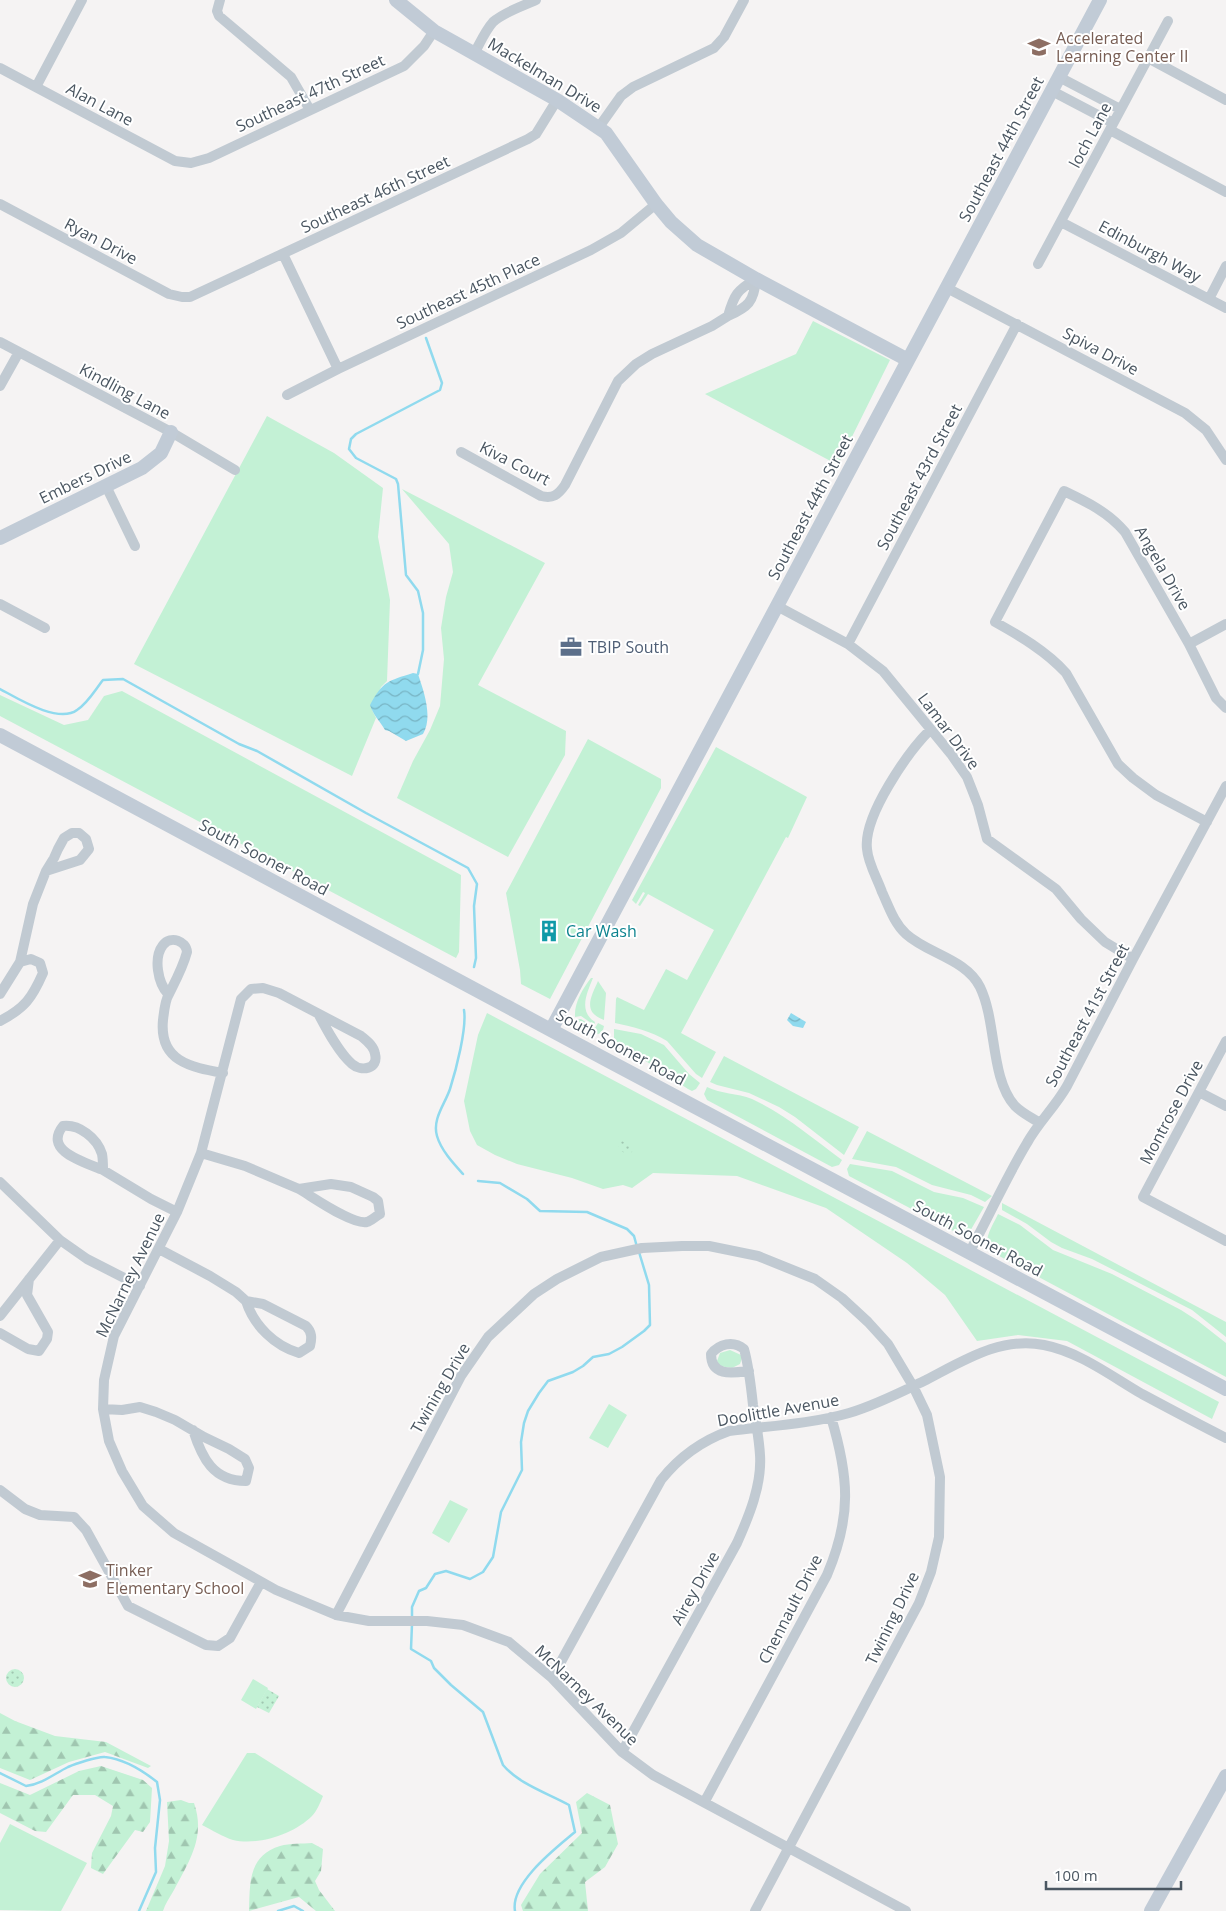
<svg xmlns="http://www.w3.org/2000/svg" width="1226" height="1911" viewBox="0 0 1226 1911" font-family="'Open Sans',sans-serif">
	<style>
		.green { fill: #c3f1d5 }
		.forest { fill: url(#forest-firs) }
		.park { fill: url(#park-dots) }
		.water { fill: url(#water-waves) }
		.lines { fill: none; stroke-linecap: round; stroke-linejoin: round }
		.stream { stroke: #90daee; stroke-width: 2.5 }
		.street { stroke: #c1cad2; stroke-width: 10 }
		.secondary { stroke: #c1cbd6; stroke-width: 14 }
		.labels { text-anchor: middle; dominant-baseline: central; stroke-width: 4; stroke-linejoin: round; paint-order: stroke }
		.education-label { font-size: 16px; fill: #785e54; stroke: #fff; text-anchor: start }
		.street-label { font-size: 16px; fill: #4a5661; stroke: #fff }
		.service-label { font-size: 16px; fill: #4e5e75; stroke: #fff; text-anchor: start }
		.culture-label { font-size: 16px; fill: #0d838f; stroke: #fff; text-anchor: start }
	</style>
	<defs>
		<pattern id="forest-firs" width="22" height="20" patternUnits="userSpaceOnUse" patternTransform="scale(1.25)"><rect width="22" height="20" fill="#c3f1d5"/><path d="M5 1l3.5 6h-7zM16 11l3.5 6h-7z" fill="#a0c6b0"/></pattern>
		<pattern id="park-dots" width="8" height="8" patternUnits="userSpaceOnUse" patternTransform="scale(1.25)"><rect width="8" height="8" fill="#c3f1d5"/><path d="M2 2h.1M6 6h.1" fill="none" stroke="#a0c6b0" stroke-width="1.8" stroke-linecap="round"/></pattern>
		<pattern id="water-waves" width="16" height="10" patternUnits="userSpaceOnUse" patternTransform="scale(1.25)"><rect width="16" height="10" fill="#90daee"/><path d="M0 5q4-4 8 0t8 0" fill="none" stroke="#78b4c4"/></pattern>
	</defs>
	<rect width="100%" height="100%" fill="#f5f3f3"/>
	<path class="green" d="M 813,321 L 890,360 L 838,465 L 705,394 L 796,354 Z
		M 267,416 L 334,453 L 383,488 L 378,537 L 390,600 L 387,681 L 381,687 L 372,710 L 376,718 L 352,776 L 134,664 Z
		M 402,489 L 545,563 L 478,685 L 566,731 L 565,755 L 508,857 L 397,798 L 413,761 L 430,730 L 440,706 L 444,659 L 441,628 L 446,597 L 453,572 L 449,544 Z
		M 122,691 L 461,875 L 459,952 L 456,958 L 0,716 L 0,695 L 64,725 L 88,720 L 104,696 Z
		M 588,739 L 661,779 L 661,788 L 550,999 L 521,984 L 520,970 L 506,893 Z
		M 716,747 L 807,797 L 788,838 L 786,837 L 681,1033 L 716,1052 L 702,1078 L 696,1074 L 667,1041 C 651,1031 633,1027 615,1023 L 616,999 L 617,997 L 644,1010 L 666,969 L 687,980 L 714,930 L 648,894 L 640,906 L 638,905 L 645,893 L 643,892 L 636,904 L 632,900 Z
		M 591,978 L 593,978 C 587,993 578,1011 595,1022 L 594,1025 L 581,1016 L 575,1017 C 574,1003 583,988 591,978 Z
		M 598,981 L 606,993 L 604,1020 C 582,1012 591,997 598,981 Z
		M 487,1013 L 1219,1402 L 1212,1419 L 1067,1341 L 1018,1335 L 977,1341 L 945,1295 L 907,1263 L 826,1208 L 737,1176 L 653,1173 L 632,1188 L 623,1185 L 603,1189 L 572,1178 L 517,1164 L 495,1155 L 477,1145 L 470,1131 L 464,1101 L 478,1035 Z
		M 578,1019 L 581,1019 L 595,1028 L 598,1023 L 604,1026 L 603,1030 L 599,1034 C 591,1033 579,1026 578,1019 Z
		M 614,1029 L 641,1034 L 664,1045 L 689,1074 L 700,1083 L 696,1089 L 692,1091 L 688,1089 L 635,1054 L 614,1043 Z
		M 724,1056 L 859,1127 L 844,1155 L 795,1117 L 779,1107 L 749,1093 L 717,1085 L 710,1082 Z
		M 707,1087 C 721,1094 737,1093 752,1099 C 786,1115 812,1138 842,1160 L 839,1165 L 832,1167 L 707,1100 L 704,1094 Z
		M 867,1131 L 992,1196 L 985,1202 L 971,1195 L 932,1185 L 896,1167 L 852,1159 Z
		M 850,1164 L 892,1171 L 934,1192 L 963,1198 L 984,1207 L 969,1233 L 959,1234 L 849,1176 L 847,1169 Z
		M 1002,1203 L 1226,1322 L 1226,1337 L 1192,1310 L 1092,1259 L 1062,1248 L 1051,1242 L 1027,1224 L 1002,1210 Z
		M 998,1214 L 1020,1225 L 1053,1250 L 1112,1274 L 1181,1310 L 1198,1321 L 1226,1343 L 1226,1377 L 988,1250 C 984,1237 993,1225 998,1214 Z
		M 730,1350 L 741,1355 L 742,1358 L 740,1364 L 732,1368 L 719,1366 L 717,1361 L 720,1353 Z
		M 609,1404 L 627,1415 L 608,1448 L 589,1438 Z
		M 450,1500 L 468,1509 L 449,1543 L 432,1533 Z
		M 253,1679 L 268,1688 L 256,1709 L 241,1700 Z
		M 247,1753 L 255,1753 L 323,1796 C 320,1803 317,1811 312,1816 C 294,1834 258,1846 233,1840 C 223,1837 212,1830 202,1825 Z
		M 10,1824 L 87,1863 L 61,1911 L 0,1910 L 0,1843 Z"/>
	<path class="forest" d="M 0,1713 L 15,1721 L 55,1736 L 106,1742 L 151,1766 L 148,1768 L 105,1752 L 69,1762 L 30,1780 L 0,1768 Z
		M 101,1766 L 143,1780 L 152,1788 L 150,1822 L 143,1832 L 135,1830 L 103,1874 L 91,1868 L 92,1853 L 111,1816 L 113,1806 L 95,1795 L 73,1795 L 46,1832 L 35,1831 L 0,1813 L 0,1783 L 30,1795 L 79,1771 Z
		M 587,1793 L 610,1805 L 618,1844 L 605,1867 L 585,1882 L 588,1911 L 523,1911 L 521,1905 L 540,1874 L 582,1833 L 576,1802 Z
		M 181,1800 L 189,1803 L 194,1803 C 206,1837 189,1861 174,1890 C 170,1897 165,1904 163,1911 L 146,1911 L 165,1866 L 169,1841 L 167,1802 Z
		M 312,1843 L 323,1849 L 321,1871 L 315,1881 L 319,1890 L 335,1911 L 316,1911 L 299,1897 L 249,1911 C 250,1883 248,1856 280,1846 C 290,1843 302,1844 312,1843 Z"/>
	<path class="park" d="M 622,1141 L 633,1147 L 632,1152 L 627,1154 L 621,1151 L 618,1145 Z
		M6 1678a9 9 0 1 1 18 0a9 9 0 1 1-18 0Z
		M 267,1689 L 279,1696 L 269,1713 L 257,1707 Z"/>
	<path class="water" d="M 413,673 L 418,674 C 424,692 433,717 423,734 L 406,741 L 389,731 L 385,730 C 380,721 373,715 370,705 C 383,681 388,681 413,673 Z
		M 791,1013 L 806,1022 L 803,1028 L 793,1026 L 787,1020 Z"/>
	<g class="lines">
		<path class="stream" d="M 418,674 L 423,650 L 423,613 L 418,591 L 406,575 L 398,484 L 396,479 L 356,458 L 349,449 L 351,439 L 356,434 L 440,390 L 442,383 L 426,338
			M 0,689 C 17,698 58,724 77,710 C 88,703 95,690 103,680 L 123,679 L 239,744 L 257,751 L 366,813 L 468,868 L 477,884 L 474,906 L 476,958 L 474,967
			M 463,1174 C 453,1163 441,1150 437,1136 C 432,1119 445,1104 450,1089 C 456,1070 467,1028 464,1010
			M 478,1181 L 500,1183 L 527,1199 L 540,1211 L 587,1212 L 627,1229 L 634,1236 L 637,1247
			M 412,1619 L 412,1607 L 419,1591 L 426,1588 L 435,1574 L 446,1571 L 470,1579 L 483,1572 L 493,1557 L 501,1512 L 522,1470 L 521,1442 L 524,1423 L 528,1411 L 539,1393 L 548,1381 L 573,1372 L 583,1366 L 593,1357 L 609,1354 L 622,1347 L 644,1331 L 650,1325 L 649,1285 L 639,1252
			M 412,1624 L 411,1649 L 431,1661 L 434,1668 L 451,1685 L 483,1712 L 503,1765 C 519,1784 547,1793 569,1805 L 575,1832 C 556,1848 510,1883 515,1911
			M 0,1773 L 26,1786 C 42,1784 54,1774 68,1767 C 75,1764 98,1756 105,1757 C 124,1759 142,1770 157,1782 L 160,1800 L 155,1848 L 156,1872 L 139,1911
			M 278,1911 L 294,1906 L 303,1911"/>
		<path class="street" d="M 220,0 L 217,11 L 219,16 L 291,77 L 310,110
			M 474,54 C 480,43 485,31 493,22 C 504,12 523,6 536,0
			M 1148,58 L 1226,100
			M 0,68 L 175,161 L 191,163 L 209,158 L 404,66 L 424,46 L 434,31
			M 1059,77 L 1120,109
			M 36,87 L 82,0
			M 1052,91 L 1113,123
			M 599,127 L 621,96 L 633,87 L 714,48 L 724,37 L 744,0
			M 1110,130 L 1226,192
			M 0,204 L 169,294 L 182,297 L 190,297 L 528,139 L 536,134 L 557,100
			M 1061,222 L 1226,308
			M 283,254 L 338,369
			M 1038,264 L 1168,21
			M 756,279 C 754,302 748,307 728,316 C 734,295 737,290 756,279 Z
			M 947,288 L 1185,413 L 1206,430 L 1226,460
			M 1209,299 L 1226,266
			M 0,342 L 171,432 L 235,470
			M 0,386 L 19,352
			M 287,395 L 338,369 L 591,250 L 621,233 L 656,204
			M 461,452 L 541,496 C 553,499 558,495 565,485 L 618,381 L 636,364 L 652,354 L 712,326 L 728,316
			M 106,486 L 135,546
			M 0,604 L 45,628
			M 777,606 L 848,644 L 883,671 L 951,754 L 967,777 L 978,805 L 987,839 L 1056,889 L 1081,919 L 1105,942 L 1133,959
			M 848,644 L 1017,324
			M 1189,644 L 1226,624
			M 930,730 C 908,752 863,816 867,849 C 868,863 877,878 882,892 C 889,907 894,923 906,934 C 928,954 966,959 980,987 C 997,1022 990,1078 1015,1106 C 1022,1113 1032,1118 1040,1123
			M 1207,822 L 1156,795 L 1133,778 L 1118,764 L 1066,673 C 1046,651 1020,636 995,622 L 1064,491 C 1087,502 1108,512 1125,532 L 1189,644 L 1216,698 L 1226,708
			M 0,994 L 20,962
			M 168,994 C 158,983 153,958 163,945 C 171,935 186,941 187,952 C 183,967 176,980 169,994 C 165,1000 164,1012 163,1020 C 159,1061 190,1067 223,1073
			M 319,1015 C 327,1030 339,1053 352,1064 C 361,1072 379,1069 375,1054 C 374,1046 367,1041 361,1036 L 279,993 L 263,988 L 251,989 L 241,999 L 201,1153 L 177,1212 L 114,1336 L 104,1380 L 103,1409 L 109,1441 L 122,1471 L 143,1506 L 174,1533 L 276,1590 L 336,1615 L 369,1621 L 427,1621 L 463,1625 L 509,1642 L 552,1678 L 622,1752 L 653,1775 L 906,1911
			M 0,1021 C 25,1008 32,998 43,973 L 40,963 L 31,959 L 20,962 L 33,904 L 46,871 L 54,858 L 58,849 L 64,838 L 72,833 L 79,833 L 86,839 L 89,849 L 80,860 L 46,871
			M 1226,1041 L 1143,1197 L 1226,1241
			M 1199,1092 L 1226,1106
			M 201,1153 L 245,1166 L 299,1189 L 331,1184 L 351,1187 L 373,1197 L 378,1201 L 380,1214 C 376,1216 371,1221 367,1222 C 352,1225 313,1197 299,1189
			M 103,1170 C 84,1162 43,1151 63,1126 C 79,1124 97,1138 102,1154 C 103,1159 103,1165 103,1170 L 151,1199 L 177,1212
			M 0,1182 L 60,1240 L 87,1259 L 140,1286
			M 159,1249 L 210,1276 L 236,1292 L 246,1301 L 263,1304 L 306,1326 C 312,1332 312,1338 310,1346 L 299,1353 C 275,1346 254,1326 246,1301
			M 969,1253 C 989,1216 1006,1178 1027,1143 C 1038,1123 1055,1107 1067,1086 L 1133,959 L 1226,786
			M 0,1316 L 60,1240
			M 0,1333 L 28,1349 L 39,1351 L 47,1339 L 48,1332 L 27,1295 L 29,1279
			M 103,1409 L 122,1410 L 140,1407 L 156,1412 L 175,1420 L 204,1437 L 229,1449 L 245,1459 L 249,1468 L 246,1481 C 213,1481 202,1458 193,1430
			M 0,1490 L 25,1509 L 40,1515 L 74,1517 L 86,1530 L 128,1606 L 206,1645 L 218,1646 L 230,1638 L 261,1582
			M 336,1615 L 461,1376 L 488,1337 L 534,1294 L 557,1279 L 601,1257 L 642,1248 L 682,1246 L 709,1246 L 758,1256 L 815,1279 L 842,1298 L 868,1322 L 888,1344 L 913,1386 L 927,1415 L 940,1477 L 939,1537 L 931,1572 L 919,1603 L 755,1911
			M 552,1678 L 661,1480 C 680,1456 701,1441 729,1431 C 769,1426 811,1424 849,1413 C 876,1405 901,1392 926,1380 C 963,1361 1001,1336 1044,1345 C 1080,1352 1111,1376 1142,1394 C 1170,1409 1198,1424 1226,1438
			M 622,1752 L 737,1543 C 749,1516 762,1485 760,1455 C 759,1438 756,1422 753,1405 C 751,1386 749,1367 744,1349 C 733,1340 719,1344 711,1354 C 711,1377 733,1373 749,1371
			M 705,1801 L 827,1575 C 852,1516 849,1477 831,1417"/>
		<path class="secondary" d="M 396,0 L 434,31 L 557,100 L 606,133 L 656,204 L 671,222 L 697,245 L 756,279 L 908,360
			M 0,538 L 142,468 L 161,453 L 171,432
			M 0,735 L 605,1059 L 1226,1389
			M 551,1030 L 1100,0
			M 1151,1911 L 1226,1776"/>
	</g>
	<defs>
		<g id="school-bare" transform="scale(1.725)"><path d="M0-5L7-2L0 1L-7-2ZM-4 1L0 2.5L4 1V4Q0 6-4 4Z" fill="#8d6e63" stroke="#fff" stroke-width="2.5" paint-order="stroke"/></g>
		<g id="office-bare" transform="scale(1.725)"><path d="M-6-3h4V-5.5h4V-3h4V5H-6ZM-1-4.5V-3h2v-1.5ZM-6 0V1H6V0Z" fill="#5c6f8a" stroke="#fff" stroke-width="2.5" paint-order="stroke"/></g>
		<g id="building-bare" transform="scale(1.725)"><path d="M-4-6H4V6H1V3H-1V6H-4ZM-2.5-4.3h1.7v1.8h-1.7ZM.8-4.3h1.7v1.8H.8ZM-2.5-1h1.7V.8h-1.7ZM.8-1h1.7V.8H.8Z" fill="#0f9aa8" stroke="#fff" stroke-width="2.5" paint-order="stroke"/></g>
	</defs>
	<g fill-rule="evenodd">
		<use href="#school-bare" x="1039" y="47"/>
		<use href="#office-bare" x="571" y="647"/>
		<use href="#building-bare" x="549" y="931"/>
		<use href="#school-bare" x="90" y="1579"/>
	</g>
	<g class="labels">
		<g class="education-label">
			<text x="1056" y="38">Accelerated<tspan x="1056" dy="18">Learning Center II</tspan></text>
			<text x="106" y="1570">Tinker<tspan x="106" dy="18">Elementary School</tspan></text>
		</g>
		<g class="street-label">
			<text transform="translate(545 75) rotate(31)">Mackelman Drive</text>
			<text transform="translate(310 93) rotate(-25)">Southeast 47th Street</text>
			<text transform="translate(100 104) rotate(28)">Alan Lane</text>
			<text transform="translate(1090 135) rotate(-62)">loch Lane</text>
			<text transform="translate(1001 149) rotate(-62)">Southeast 44th Street</text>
			<text transform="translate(375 194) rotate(-25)">Southeast 46th Street</text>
			<text transform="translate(101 241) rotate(28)">Ryan Drive</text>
			<text transform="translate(1150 251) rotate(28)">Edinburgh Way</text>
			<text transform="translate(468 291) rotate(-25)">Southeast 45th Place</text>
			<text transform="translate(1101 351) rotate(28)">Spiva Drive</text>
			<text transform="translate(125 391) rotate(28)">Kindling Lane</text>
			<text transform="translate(515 463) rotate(27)">Kiva Court</text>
			<text transform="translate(85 477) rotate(-26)">Embers Drive</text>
			<text transform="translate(919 477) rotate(-62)">Southeast 43rd Street</text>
			<text transform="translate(810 507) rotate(-62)">Southeast 44th Street</text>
			<text transform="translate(1163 568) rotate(60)">Angela Drive</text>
			<text transform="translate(949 731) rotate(53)">Lamar Drive</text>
			<text transform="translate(264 857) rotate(28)">South Sooner Road</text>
			<text transform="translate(1087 1015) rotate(-62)">Southeast 41st Street</text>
			<text transform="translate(621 1047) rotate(28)">South Sooner Road</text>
			<text transform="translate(1171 1112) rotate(-62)">Montrose Drive</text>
			<text transform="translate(978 1238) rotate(28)">South Sooner Road</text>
			<text transform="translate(130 1275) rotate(-64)">McNarney Avenue</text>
			<text transform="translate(440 1388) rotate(-60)">Twining Drive</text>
			<text transform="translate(778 1410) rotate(-10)">Doolittle Avenue</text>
			<text transform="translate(695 1588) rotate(-61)">Airey Drive</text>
			<text transform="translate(790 1609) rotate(-63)">Chennault Drive</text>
			<text transform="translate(892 1618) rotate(-64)">Twining Drive</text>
			<text transform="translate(587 1695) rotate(44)">McNarney Avenue</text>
		</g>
		<g class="service-label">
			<text x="588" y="647">TBIP South</text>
		</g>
		<g class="culture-label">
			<text x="566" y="931">Car Wash</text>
		</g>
	</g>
	<path d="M1046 1881v8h135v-8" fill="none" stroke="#4a5661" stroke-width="2.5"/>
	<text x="1054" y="1881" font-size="15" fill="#4a5661" stroke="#ffffff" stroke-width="4" paint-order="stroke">100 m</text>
</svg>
